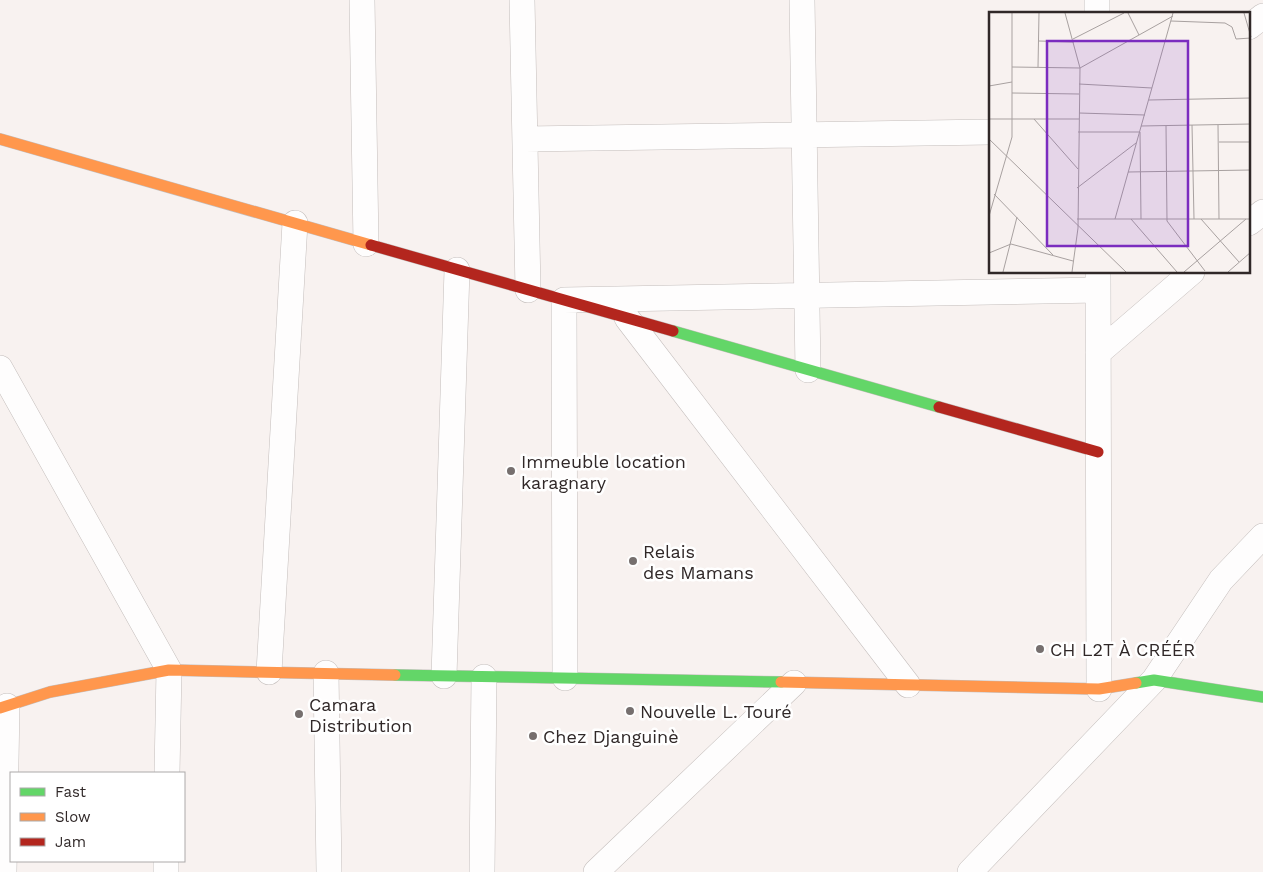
<svg xmlns="http://www.w3.org/2000/svg" width="1263" height="872" viewBox="0 0 1263 872" font-family="'Work Sans',sans-serif">
	<style>
		.lines { fill: none; stroke-linecap: round; stroke-linejoin: round }
		.street-casing { stroke: #c4bebc; stroke-width: 26 }
		.fast-casing { stroke: #c4bebc; stroke-width: 12 }
		.slow-casing { stroke: #c4bebc; stroke-width: 12 }
		.jam-casing { stroke: #c4bebc; stroke-width: 12 }
		.street { stroke: #fefdfd; stroke-width: 25 }
		.fast { stroke: #63d668; stroke-width: 11 }
		.slow { stroke: #ff974d; stroke-width: 11 }
		.jam { stroke: #b3261e; stroke-width: 11 }
		.poi-dot { fill: #766f6e; stroke: #fff; stroke-width: 2 }
		.labels { text-anchor: middle; dominant-baseline: central; stroke-width: 5; stroke-linejoin: round; paint-order: stroke }
		.poi-label { font-size: 18px; fill: #302828; stroke: #fff; text-anchor: start }
		.inset-road { fill: none; stroke: #a8a1a0; stroke-width: 1 }
		.view { fill: #7b2cbf; fill-opacity: 0.15; stroke: #7b2cbf; stroke-width: 2.5 }
		.inset-edge { fill: none; stroke: #302828; stroke-width: 2.5 }
	</style>
	<rect width="100%" height="100%" fill="#f8f2f0"/>
	<g class="lines">
		<g class="street-casing">
			<path id="street" d="M 362,0 L 366,244
				M 522,0 L 528,290
				M 802,0 L 808,370
				M 1097,0 L 1097,14
				M 1249,27 L 1263,16
				M 525,139 L 990,132
				M 1249,223 L 1263,212
				M 1098,272 L 1099,689
				M 627,318 L 908,685
				M 1098,353 L 1192,272
				M 0,368 L 169,670 L 167,773
				M 269,672 L 295,223
				M 326,673 L 329,872
				M 444,676 L 457,270
				M 565,678 L 564,300 L 1098,290
				M 4,872 L 7,706
				M 166,872 L 166,861
				M 482,872 L 484,677
				M 596,872 L 794,683
				M 970,872 L 1154,680 L 1221,580 L 1263,536"/>
		</g>
		<g class="fast-casing">
			<path id="fast" d="M 673,331 L 939,407
				M 395,675 L 781,682
				M 1136,683 L 1154,680 L 1263,697"/>
		</g>
		<g class="slow-casing">
			<path id="slow" d="M 0,139 L 371,245
				M 781,682 L 1099,689 L 1136,683
				M 0,708 L 50,692 L 169,670 L 395,675"/>
		</g>
		<g class="jam-casing">
			<path id="jam" d="M 371,245 L 673,331
				M 939,407 L 1098,452"/>
		</g>
		<use href="#street" class="street"/>
		<use href="#fast" class="fast"/>
		<use href="#slow" class="slow"/>
		<use href="#jam" class="jam"/>
	</g>
	<g class="poi-dot">
		<circle cx="511" cy="471" r="5"/>
		<circle cx="633" cy="561" r="5"/>
		<circle cx="1040" cy="649" r="5"/>
		<circle cx="630" cy="711" r="5"/>
		<circle cx="299" cy="714" r="5"/>
		<circle cx="533" cy="736" r="5"/>
	</g>
	<g class="labels">
		<g class="poi-label">
			<text x="521" y="461">Immeuble location<tspan x="521" dy="21">karagnary</tspan></text>
			<text x="643" y="551">Relais<tspan x="643" dy="21">des Mamans</tspan></text>
			<text x="1050" y="649">CH L2T À CRÉÉR</text>
			<text x="309" y="704">Camara<tspan x="309" dy="21">Distribution</tspan></text>
			<text x="640" y="711">Nouvelle L. Touré</text>
			<text x="543" y="736">Chez Djanguinè</text>
		</g>
	</g>
	<g transform="translate(989 12)">
		<rect width="261" height="261" fill="#f8f2f0"/>
		<path class="inset-road" d="M 76,1 L 91,56 L 89,216 L 83,260M 139,1 L 150,23M 255,1 L 262,25M 182,9 L 236,11 L 243,15 L 247,27 L 262,26M 84,27 L 135,1M 50,29 L 85,30M 23,55 L 91,56 L 184,4M 49,55 L 50,1M 90,72 L 163,76M 0,74 L 23,70M 23,81 L 90,82M 160,88 L 262,86M 90,101 L 156,103M 0,107 L 90,107M 45,107 L 89,157M 203,113 L 205,207M 229,113 L 230,207M 152,114 L 262,112M 177,114 L 178,209 L 216,259M 89,120 L 151,120 L 152,207M 0,127 L 137,260M 230,130 L 262,130M 139,160 L 262,158M 88,176 L 147,131M 5,182 L 64,243M 0,204 L 23,125 L 23,1M 88,207 L 262,207M 126,207 L 184,1M 142,207 L 188,260M 212,207 L 250,250M 0,241 L 22,232 L 84,249M 14,260 L 28,205M 195,260 L 257,207M 239,260 L 262,240"/>
		<path class="view" d="M 58,29 L 199,29 L 199,234 L 58,234 Z"/>
		<rect width="261" height="261" class="inset-edge"/>
	</g>
	<rect x="10" y="772" width="175" height="90" fill="#ffffff" stroke="#aca9a9"/>
	<rect x="20" y="788" width="25" height="8" fill="#63d668" stroke="#aca9a9"/>
	<text x="55" y="797" font-size="15" fill="#302828">Fast</text>
	<rect x="20" y="813" width="25" height="8" fill="#ff974d" stroke="#aca9a9"/>
	<text x="55" y="822" font-size="15" fill="#302828">Slow</text>
	<rect x="20" y="838" width="25" height="8" fill="#b3261e" stroke="#aca9a9"/>
	<text x="55" y="847" font-size="15" fill="#302828">Jam</text>
</svg>
